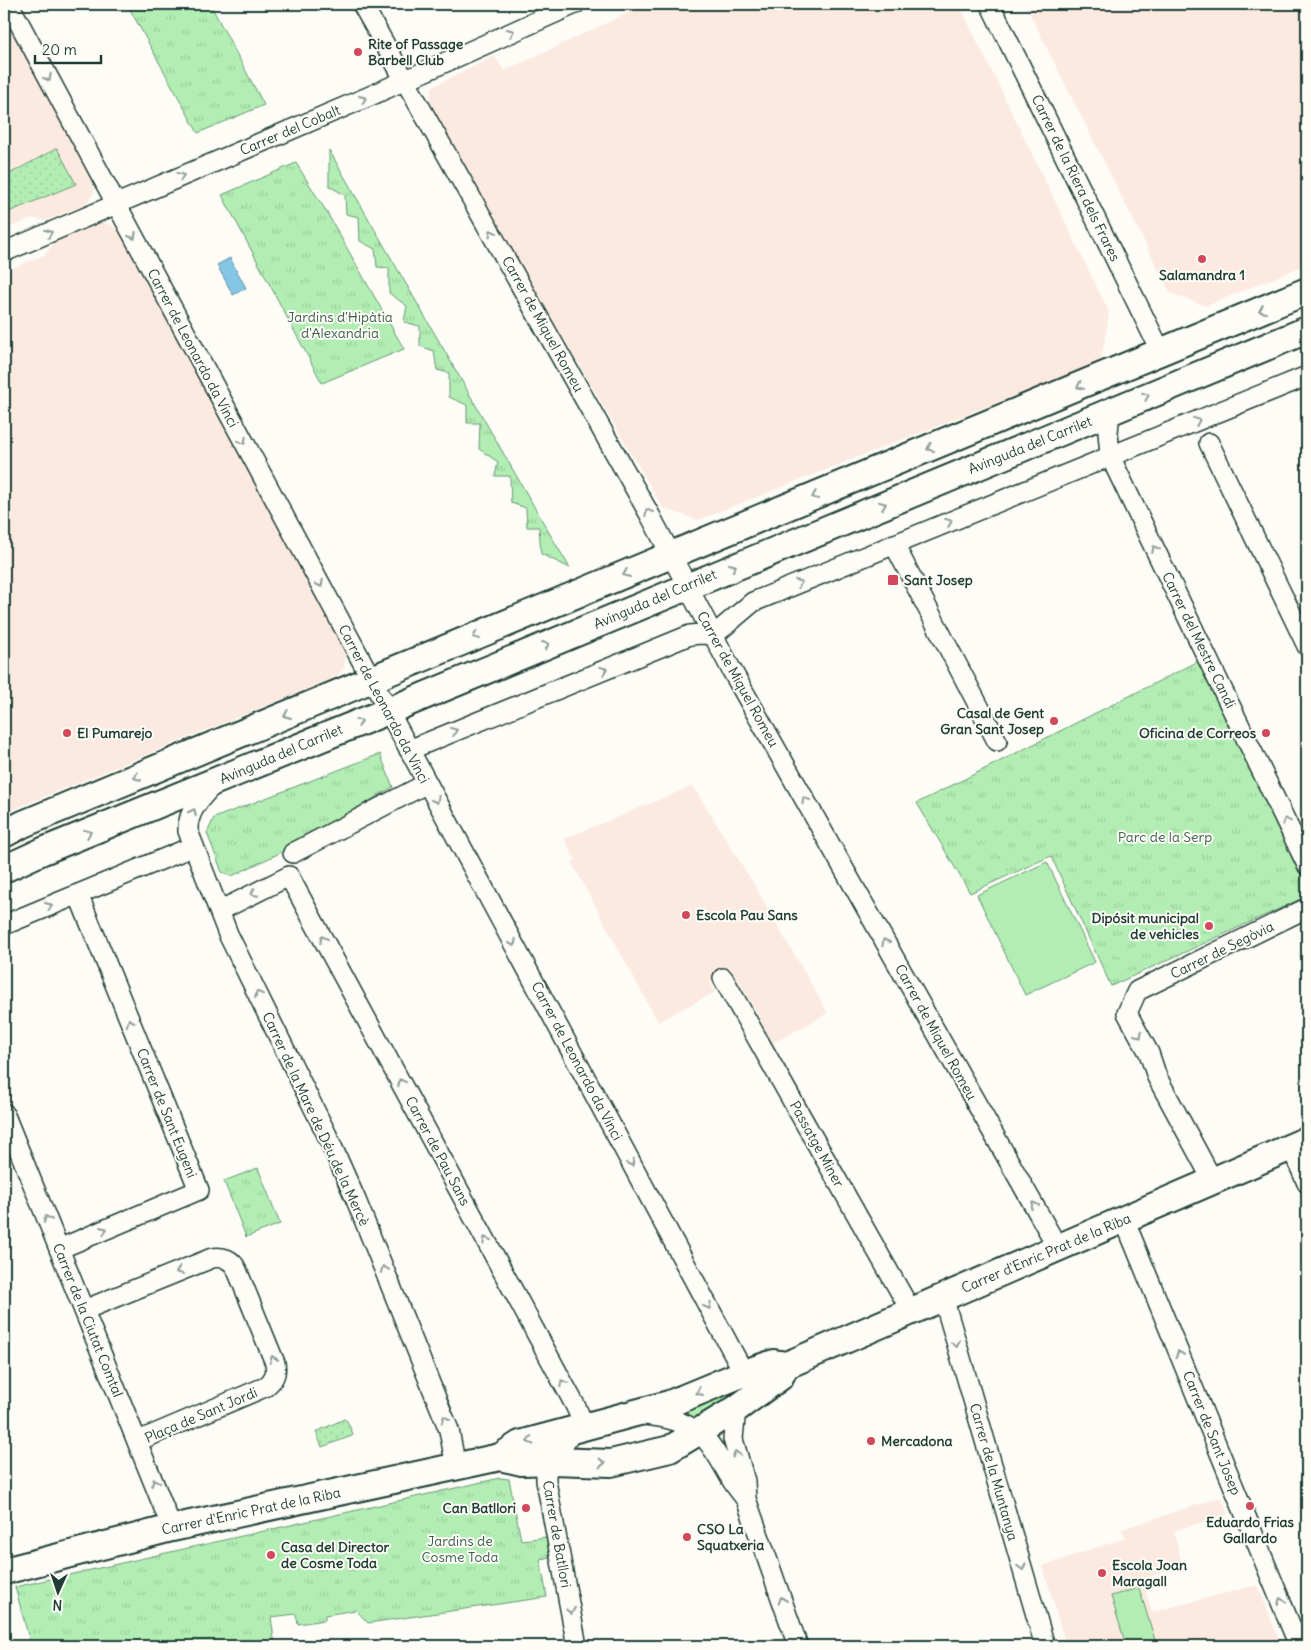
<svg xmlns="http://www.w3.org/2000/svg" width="1311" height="1650" viewBox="0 0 1311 1650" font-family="Delius,sans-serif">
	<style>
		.built { fill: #fceae0 }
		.grass { fill: url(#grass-tufts); stroke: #689674 }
		.garden { fill: url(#garden-dots); stroke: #689674 }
		.pitch { fill: #b2eeb3; stroke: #689674 }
		.water { fill: #85c5e6; stroke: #5c8f9f }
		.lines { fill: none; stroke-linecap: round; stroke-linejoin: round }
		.street-casing { stroke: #1f3d34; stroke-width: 22 }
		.secondary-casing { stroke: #1f3d34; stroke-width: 30 }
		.street { stroke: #fdfcf7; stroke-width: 19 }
		.secondary { stroke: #fdfcf7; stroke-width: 26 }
		.oneway { stroke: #8e9c96 }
		.poi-dot { fill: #d1495b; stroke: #fdfcf7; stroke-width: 2 }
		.labels { text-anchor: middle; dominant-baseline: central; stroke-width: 4; stroke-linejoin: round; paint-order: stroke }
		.poi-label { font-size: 14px; font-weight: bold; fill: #1f3d34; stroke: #fdfcf7; text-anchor: start }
		.street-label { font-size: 14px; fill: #1f3d34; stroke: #fdfcf7 }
		.park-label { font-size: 14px; fill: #3c604d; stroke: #fdfcf7 }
	</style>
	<defs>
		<pattern id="grass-tufts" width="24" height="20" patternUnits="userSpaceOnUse" patternTransform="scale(1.25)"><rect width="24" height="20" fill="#b2eeb3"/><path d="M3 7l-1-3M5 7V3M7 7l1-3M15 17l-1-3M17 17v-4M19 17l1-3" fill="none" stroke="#99cd9b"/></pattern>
		<pattern id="garden-dots" width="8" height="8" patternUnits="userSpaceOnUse" patternTransform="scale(1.25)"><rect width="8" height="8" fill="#b2eeb3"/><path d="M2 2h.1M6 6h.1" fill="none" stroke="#99cd9b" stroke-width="1.8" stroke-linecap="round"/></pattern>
	</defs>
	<rect width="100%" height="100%" fill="#fdfcf7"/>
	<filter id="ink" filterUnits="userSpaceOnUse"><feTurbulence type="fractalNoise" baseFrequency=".02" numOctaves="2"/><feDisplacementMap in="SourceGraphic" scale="10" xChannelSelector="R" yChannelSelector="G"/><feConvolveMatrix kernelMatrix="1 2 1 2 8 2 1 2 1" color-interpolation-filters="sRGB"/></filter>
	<g filter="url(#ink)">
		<path class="built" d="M 647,4 L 959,4 L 1109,312 L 1105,340 L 1100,362 L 698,520 L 663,508 L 429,108 L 432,87 L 495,56 L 504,71 Z
			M 1025,4 L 1307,4 L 1307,264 L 1206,306 L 1170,293 Z
			M 4,15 L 94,182 L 94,192 L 86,204 L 45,221 L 33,218 L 4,230 Z
			M 97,223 L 104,223 L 111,225 L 117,229 L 121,235 L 344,648 L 345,654 L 344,667 L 340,673 L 331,679 L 4,813 L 4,272 L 44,255 L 57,240 Z
			M 693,786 L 753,883 L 828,1013 L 773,1043 L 732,969 L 710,982 L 715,992 L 658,1022 L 572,863 L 576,860 L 564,839 Z
			M 1221,1497 L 1228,1514 L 1174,1531 L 1182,1566 L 1142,1579 L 1152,1612 L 1258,1585 L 1281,1646 L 1066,1646 L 1043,1566 L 1125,1538 L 1122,1529 Z"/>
		<path class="grass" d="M 127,4 L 210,4 L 264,105 L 198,133 Z
			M 329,150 L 551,536 L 570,568 L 541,554 L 539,527 L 527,527 L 526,508 L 511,503 L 510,476 L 495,476 L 498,462 L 479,449 L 480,423 L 467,423 L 467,405 L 449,397 L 449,373 L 437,370 L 434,351 L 420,346 L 420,326 L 404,322 L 407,306 L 389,293 L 389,268 L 377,267 L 375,249 L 360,241 L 359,217 L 346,214 L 345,195 L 329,186 Z
			M 296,163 L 326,211 L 404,349 L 322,383 L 222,195 Z
			M 1201,660 L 1307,875 L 1307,896 L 1111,986 L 1051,856 L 970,893 L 917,803 Z
			M 380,754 L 393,787 L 288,849 L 232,876 L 222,872 L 207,833 L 214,818 Z
			M 258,1168 L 280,1224 L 246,1237 L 224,1181 Z
			M 749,1386 L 697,1420 L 678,1413 L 684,1406 Z
			M 500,1478 L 509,1479 L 521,1540 L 548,1537 L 551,1557 L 540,1559 L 547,1597 L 368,1623 L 356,1610 L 325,1615 L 325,1620 L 298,1624 L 296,1614 L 271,1617 L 275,1646 L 31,1646 L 15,1587 Z"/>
		<path class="garden" d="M 57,148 L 76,184 L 4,214 L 4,177 Z
			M 344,1419 L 347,1421 L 353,1434 L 352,1436 L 322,1447 L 316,1432 Z"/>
		<path class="pitch" d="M 1047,862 L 1095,962 L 1025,995 L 977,895 Z
			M 1139,1588 L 1155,1640 L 1126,1646 L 1111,1596 Z"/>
		<path class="water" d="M 230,258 L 246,288 L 233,295 L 217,265 Z"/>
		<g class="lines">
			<g class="street-casing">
				<path id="street" d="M 9,4 L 744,1373 L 756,1374
					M 362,4 L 651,517 L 731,669 L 1058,1248
					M 990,4 L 1161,352
					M 4,252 L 370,96 L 575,4
					M 1110,411 L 1108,432 L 1110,456 L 1307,865
					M 1209,443 L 1307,646
					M 894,544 L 997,741
					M 409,750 L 690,635 L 701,634 L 714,635 L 753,602 L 1307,376
					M 214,784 C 201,797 187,812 188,831 L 228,934 L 327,1135 L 356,1200 L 449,1430 L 456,1467
					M 293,853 L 418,788
					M 219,911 L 289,876 L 575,1405 L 585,1427
					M 4,925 L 194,846
					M 723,978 L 911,1311
					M 4,1113 L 172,1528
					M 1291,1147 L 1307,1183
					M 1213,1181 L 1157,1077 L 1149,1053 L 1127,1013 L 1137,991 L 1307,908
					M 1124,1219 L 1299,1646
					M 59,1249 L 199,1190 L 78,894
					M 943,1297 L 1045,1646
					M 84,1310 L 212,1258 C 223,1256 232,1259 237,1270 L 275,1363 C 277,1374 274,1380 265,1387 L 138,1441
					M 736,1409 L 733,1439 L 745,1481 L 746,1499 L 798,1646
					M 640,1415 C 659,1416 681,1420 697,1431 C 711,1440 724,1468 733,1482 C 737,1488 741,1493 745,1498
					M 573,1430 L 546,1472 L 546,1481 L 577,1646"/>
			</g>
			<g class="secondary-casing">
				<path id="secondary" d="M 4,834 L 23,824 L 1307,291
					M 4,869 L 43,851 L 388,711 L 1307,330
					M 500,1457 L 522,1462 L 553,1461 L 611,1463 L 670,1449 L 736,1409 L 780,1377 L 786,1365
					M 4,1571 L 172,1528 L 500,1457 L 520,1444 L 669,1404 L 744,1373 L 774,1363 L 786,1365 L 794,1362 L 1307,1140"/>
			</g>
			<use href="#street" class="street"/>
			<use href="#secondary" class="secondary"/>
		</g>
		<defs><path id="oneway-chevron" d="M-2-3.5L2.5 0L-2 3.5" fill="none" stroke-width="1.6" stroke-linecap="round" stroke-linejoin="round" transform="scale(1.25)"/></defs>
		<g class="oneway">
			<use href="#oneway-chevron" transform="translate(511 32) rotate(-24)"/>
			<use href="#oneway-chevron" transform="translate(48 78) rotate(62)"/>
			<use href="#oneway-chevron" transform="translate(363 99) rotate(-23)"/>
			<use href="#oneway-chevron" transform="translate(181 176) rotate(-23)"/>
			<use href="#oneway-chevron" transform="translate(49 233) rotate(-23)"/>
			<use href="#oneway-chevron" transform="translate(492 233) rotate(-119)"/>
			<use href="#oneway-chevron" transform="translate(133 236) rotate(62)"/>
			<use href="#oneway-chevron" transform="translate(1262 310) rotate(157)"/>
			<use href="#oneway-chevron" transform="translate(1080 386) rotate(157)"/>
			<use href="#oneway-chevron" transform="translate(1146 396) rotate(-22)"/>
			<use href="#oneway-chevron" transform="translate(1197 421) rotate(-22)"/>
			<use href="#oneway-chevron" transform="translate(243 441) rotate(62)"/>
			<use href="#oneway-chevron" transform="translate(930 448) rotate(157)"/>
			<use href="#oneway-chevron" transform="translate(815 496) rotate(158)"/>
			<use href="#oneway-chevron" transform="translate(883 505) rotate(-22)"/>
			<use href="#oneway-chevron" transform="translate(648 512) rotate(-119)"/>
			<use href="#oneway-chevron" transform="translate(949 522) rotate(-22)"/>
			<use href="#oneway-chevron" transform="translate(1155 549) rotate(-116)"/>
			<use href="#oneway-chevron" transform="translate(733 567) rotate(-23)"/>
			<use href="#oneway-chevron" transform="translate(626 574) rotate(157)"/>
			<use href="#oneway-chevron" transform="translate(799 583) rotate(-22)"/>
			<use href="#oneway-chevron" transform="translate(320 584) rotate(62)"/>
			<use href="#oneway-chevron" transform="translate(476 636) rotate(157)"/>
			<use href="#oneway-chevron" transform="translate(546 645) rotate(-23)"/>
			<use href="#oneway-chevron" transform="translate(604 670) rotate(-22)"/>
			<use href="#oneway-chevron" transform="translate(287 715) rotate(157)"/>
			<use href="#oneway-chevron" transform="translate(359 722) rotate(-22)"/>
			<use href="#oneway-chevron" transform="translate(454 731) rotate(-22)"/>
			<use href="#oneway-chevron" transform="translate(137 777) rotate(157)"/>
			<use href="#oneway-chevron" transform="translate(436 800) rotate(62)"/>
			<use href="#oneway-chevron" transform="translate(805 800) rotate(-119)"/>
			<use href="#oneway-chevron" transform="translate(193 812) rotate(-63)"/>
			<use href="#oneway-chevron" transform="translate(1286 821) rotate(-116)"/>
			<use href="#oneway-chevron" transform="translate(88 833) rotate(-22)"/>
			<use href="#oneway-chevron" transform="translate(254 893) rotate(153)"/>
			<use href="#oneway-chevron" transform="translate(49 906) rotate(-23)"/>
			<use href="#oneway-chevron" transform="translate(323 939) rotate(-118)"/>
			<use href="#oneway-chevron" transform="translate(885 942) rotate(-119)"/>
			<use href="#oneway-chevron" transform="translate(513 943) rotate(62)"/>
			<use href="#oneway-chevron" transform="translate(258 994) rotate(-116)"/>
			<use href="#oneway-chevron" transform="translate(130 1022) rotate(-112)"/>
			<use href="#oneway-chevron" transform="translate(1139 1035) rotate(62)"/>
			<use href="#oneway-chevron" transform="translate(401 1082) rotate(-118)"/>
			<use href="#oneway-chevron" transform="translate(631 1163) rotate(62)"/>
			<use href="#oneway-chevron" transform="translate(1034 1205) rotate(-119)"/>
			<use href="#oneway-chevron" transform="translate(47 1219) rotate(-112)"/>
			<use href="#oneway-chevron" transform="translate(104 1230) rotate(-23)"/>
			<use href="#oneway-chevron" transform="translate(486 1240) rotate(-118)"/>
			<use href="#oneway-chevron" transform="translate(384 1269) rotate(-112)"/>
			<use href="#oneway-chevron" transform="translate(179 1271) rotate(158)"/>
			<use href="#oneway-chevron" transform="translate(708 1306) rotate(62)"/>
			<use href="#oneway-chevron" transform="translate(956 1344) rotate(74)"/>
			<use href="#oneway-chevron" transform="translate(1179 1354) rotate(-112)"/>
			<use href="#oneway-chevron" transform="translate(273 1359) rotate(-110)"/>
			<use href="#oneway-chevron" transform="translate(563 1383) rotate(-118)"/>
			<use href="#oneway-chevron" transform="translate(699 1392) rotate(157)"/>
			<use href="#oneway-chevron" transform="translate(445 1419) rotate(-112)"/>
			<use href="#oneway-chevron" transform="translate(530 1441) rotate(165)"/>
			<use href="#oneway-chevron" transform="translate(736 1454) rotate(-106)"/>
			<use href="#oneway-chevron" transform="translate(602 1463)"/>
			<use href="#oneway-chevron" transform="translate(155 1482) rotate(-112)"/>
			<use href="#oneway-chevron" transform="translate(1022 1567) rotate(74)"/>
			<use href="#oneway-chevron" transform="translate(782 1600) rotate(-109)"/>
			<use href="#oneway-chevron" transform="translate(1281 1601) rotate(-112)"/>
			<use href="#oneway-chevron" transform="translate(571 1611) rotate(79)"/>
		</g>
	</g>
	<g class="poi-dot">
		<circle cx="358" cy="52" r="5"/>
		<circle cx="1202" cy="259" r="5"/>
		<rect x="887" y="574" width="12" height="12" rx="2.5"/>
		<circle cx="1054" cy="721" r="5"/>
		<circle cx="67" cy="733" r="5"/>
		<circle cx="1266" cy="733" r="5"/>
		<circle cx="686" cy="915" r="5"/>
		<circle cx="1209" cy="926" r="5"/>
		<circle cx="871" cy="1441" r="5"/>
		<circle cx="1250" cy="1506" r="5"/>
		<circle cx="526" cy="1508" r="5"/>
		<circle cx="687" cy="1537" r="5"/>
		<circle cx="271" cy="1555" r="5"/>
		<circle cx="1102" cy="1573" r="5"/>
	</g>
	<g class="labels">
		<g class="poi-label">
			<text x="368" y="44">Rite of Passage<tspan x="368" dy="16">Barbell Club</tspan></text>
			<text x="1202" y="275" text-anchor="middle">Salamandra 1</text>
			<text x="904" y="580">Sant Josep</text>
			<text x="1044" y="713" text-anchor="end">Casal de Gent<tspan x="1044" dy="16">Gran Sant Josep</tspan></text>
			<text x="77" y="733">El Pumarejo</text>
			<text x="1256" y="733" text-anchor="end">Oficina de Correos</text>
			<text x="696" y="915">Escola Pau Sans</text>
			<text x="1199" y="918" text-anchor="end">Dipósit municipal<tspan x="1199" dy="16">de vehicles</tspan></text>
			<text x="881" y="1441">Mercadona</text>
			<text x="516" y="1508" text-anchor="end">Can Batllori</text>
			<text x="1250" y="1522" text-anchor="middle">Eduardo Frias<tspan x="1250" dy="16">Gallardo</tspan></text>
			<text x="697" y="1529">CSO La<tspan x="697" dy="16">Squatxeria</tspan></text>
			<text x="281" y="1547">Casa del Director<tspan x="281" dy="16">de Cosme Toda</tspan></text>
			<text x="1112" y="1565">Escola Joan<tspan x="1112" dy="16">Maragall</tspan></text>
		</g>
		<g class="street-label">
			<text transform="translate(290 130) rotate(-23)">Carrer del Cobalt</text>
			<text transform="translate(1076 178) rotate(64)">Carrer de la Riera dels Frares</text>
			<text transform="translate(543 324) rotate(61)">Carrer de Miquel Romeu</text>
			<text transform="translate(193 348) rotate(62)">Carrer de Leonardo da Vinci</text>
			<text transform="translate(1030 445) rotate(-22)">Avinguda del Carrilet</text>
			<text transform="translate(655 599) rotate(-23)">Avinguda del Carrilet</text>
			<text transform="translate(1199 640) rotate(64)">Carrer del Mestre Candi</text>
			<text transform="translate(738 679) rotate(61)">Carrer de Miquel Romeu</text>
			<text transform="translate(384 704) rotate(62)">Carrer de Leonardo da Vinci</text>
			<text transform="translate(281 754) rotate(-23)">Avinguda del Carrilet</text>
			<text transform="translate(1222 950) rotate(-26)">Carrer de Segòvia</text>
			<text transform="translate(936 1032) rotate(61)">Carrer de Miquel Romeu</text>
			<text transform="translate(577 1061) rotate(62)">Carrer de Leonardo da Vinci</text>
			<text transform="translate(167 1113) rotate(68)">Carrer de Sant Eugeni</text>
			<text transform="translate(316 1119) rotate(65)">Carrer de la Mare de Déu de la Mercè</text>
			<text transform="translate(817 1144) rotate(61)">Passatge Miner</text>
			<text transform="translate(438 1151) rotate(62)">Carrer de Pau Sans</text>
			<text transform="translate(1046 1253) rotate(-23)">Carrer d'Enric Prat de la Riba</text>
			<text transform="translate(88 1320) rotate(68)">Carrer de la Ciutat Comtal</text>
			<text transform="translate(201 1415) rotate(-23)">Plaça de Sant Jordi</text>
			<text transform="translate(1212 1433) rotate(68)">Carrer de Sant Josep</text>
			<text transform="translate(994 1472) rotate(74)">Carrer de la Muntanya</text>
			<text transform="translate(251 1511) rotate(-12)">Carrer d'Enric Prat de la Riba</text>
			<text transform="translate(557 1534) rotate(80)">Carrer de Batllori</text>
		</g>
		<g class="park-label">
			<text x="340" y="317">Jardins d'Hipàtia<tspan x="340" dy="16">d'Alexandria</tspan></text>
			<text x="1165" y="837">Parc de la Serp</text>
			<text x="460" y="1541">Jardins de<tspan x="460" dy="16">Cosme Toda</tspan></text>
		</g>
	</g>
	<rect width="1311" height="1650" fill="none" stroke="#fdfcf7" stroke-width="20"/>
	<rect x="10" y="10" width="1291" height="1630" fill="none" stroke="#1f3d34" stroke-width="2" filter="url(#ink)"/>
	<g transform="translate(58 1592) rotate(183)" stroke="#fdfcf7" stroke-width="4" paint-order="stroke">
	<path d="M0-4L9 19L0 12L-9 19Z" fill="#1f3d34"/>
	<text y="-8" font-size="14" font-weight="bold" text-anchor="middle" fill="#1f3d34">N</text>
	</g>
	<path d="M35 55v8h66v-8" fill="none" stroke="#1f3d34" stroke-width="2.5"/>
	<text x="42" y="55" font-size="15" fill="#1f3d34" stroke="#fdfcf7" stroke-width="4" paint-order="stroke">20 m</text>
</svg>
